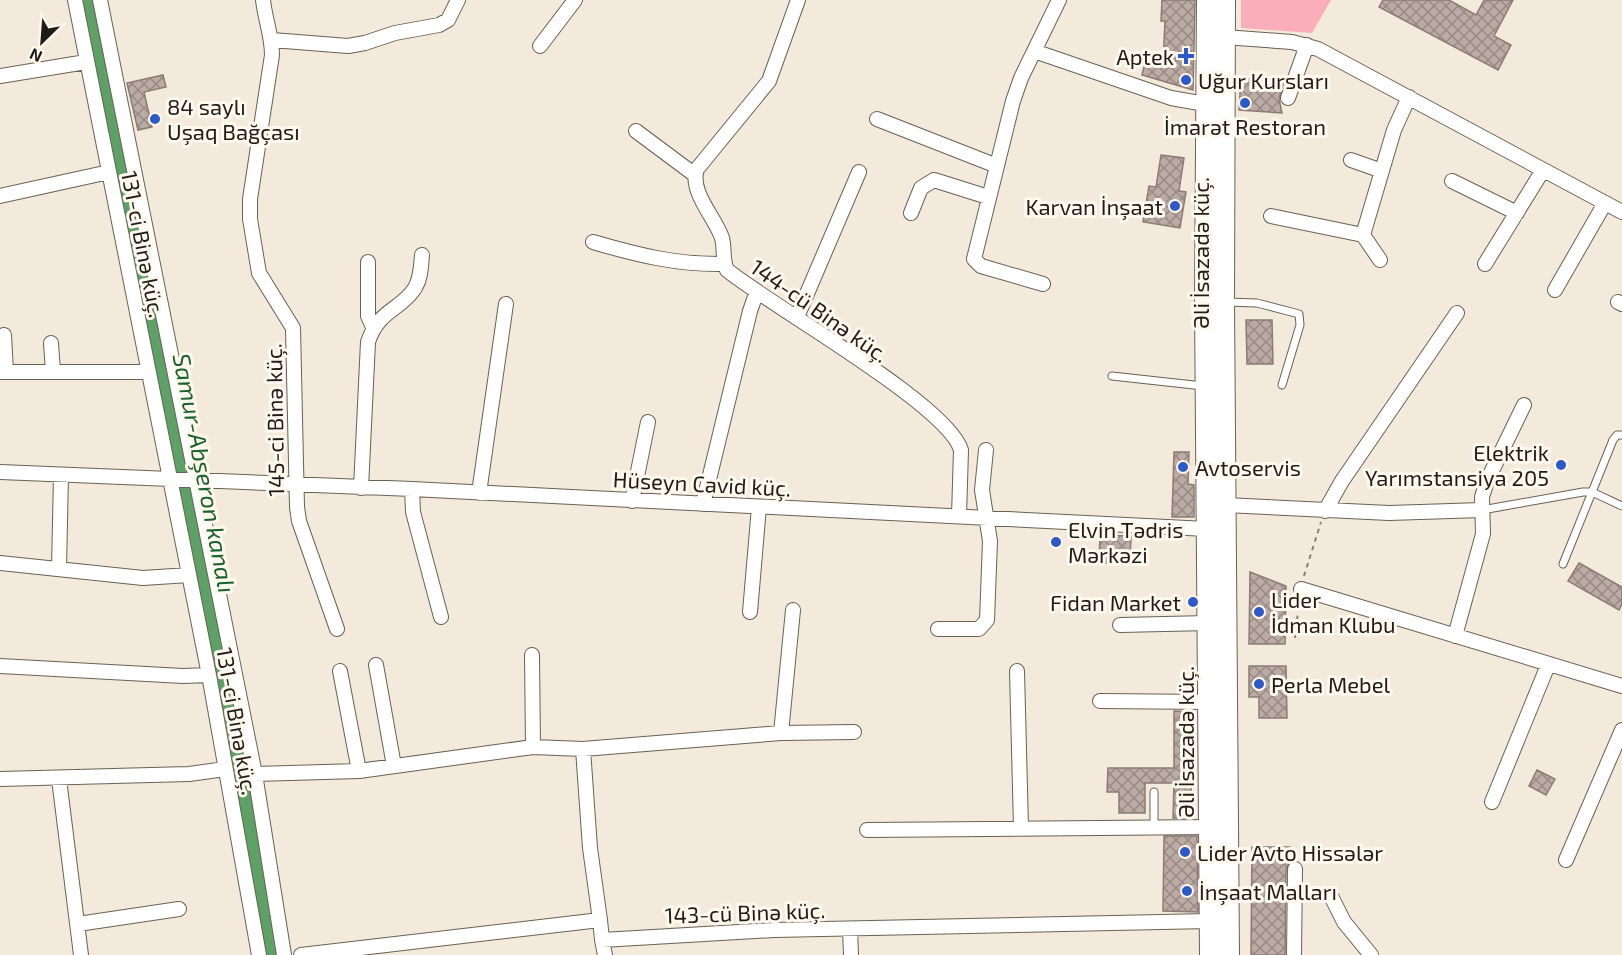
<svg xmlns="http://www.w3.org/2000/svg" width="1622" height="955" viewBox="0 0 1622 955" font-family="'Exo 2',sans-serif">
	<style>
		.park { fill: #faaeba }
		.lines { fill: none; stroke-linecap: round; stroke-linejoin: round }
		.canal { stroke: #5da167; stroke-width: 14 }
		.building { fill: url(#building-cross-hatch); stroke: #8c7c75; stroke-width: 1.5 }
		.service-casing { stroke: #696154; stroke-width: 9 }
		.minor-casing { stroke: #696154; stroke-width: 16 }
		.secondary-casing { stroke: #696154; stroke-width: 22 }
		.path { stroke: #898278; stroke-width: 2; stroke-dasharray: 4.5 4.5; stroke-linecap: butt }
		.service { stroke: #fff; stroke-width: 7 }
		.minor { stroke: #fff; stroke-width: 14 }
		.secondary { stroke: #fff; stroke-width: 20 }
		.poi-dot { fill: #2e59c8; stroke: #fef8ef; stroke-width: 2 }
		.labels { text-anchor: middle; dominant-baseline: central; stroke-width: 6; stroke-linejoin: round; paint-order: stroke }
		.poi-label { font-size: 22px; fill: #1f1c17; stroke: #fef8ef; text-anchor: start }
		.street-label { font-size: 22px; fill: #1f1c17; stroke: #fef8ef }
		.water-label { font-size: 24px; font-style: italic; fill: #19622b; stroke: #fef8ef }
	</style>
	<defs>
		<pattern id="building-cross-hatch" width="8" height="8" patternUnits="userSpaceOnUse" patternTransform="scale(1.5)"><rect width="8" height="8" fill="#bbaba4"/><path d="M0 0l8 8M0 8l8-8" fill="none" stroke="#978a85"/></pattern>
	</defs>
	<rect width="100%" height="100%" fill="#f4eadb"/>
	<path class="park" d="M 1241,0 L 1331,0 L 1312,33 L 1241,28 Z"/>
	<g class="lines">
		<path class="canal" d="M 89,0 L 236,749 L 271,955"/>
	</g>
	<path class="building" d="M 1162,0 L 1195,0 L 1193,90 L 1142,75 L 1146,59 L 1163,63 L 1165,21 L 1161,21 Z
		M 1383,0 L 1449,0 L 1476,15 L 1484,0 L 1513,0 L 1494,36 L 1511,45 L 1498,70 L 1379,7 Z
		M 163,75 L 166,87 L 144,92 L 152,127 L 138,130 L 127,83 Z
		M 1241,78 L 1284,81 L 1279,99 L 1282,113 L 1239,110 Z
		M 1161,155 L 1184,158 L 1179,191 L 1186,192 L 1180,228 L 1143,222 L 1149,186 L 1156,187 Z
		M 1246,320 L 1272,320 L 1273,364 L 1247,364 Z
		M 1174,452 L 1189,452 L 1188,484 L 1194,485 L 1194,517 L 1172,517 Z
		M 1100,535 L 1131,536 L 1130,564 L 1099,563 Z
		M 1579,563 L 1622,587 L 1622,604 L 1619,610 L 1568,581 Z
		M 1250,572 L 1286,586 L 1285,644 L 1249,644 Z
		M 1249,666 L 1286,666 L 1287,718 L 1259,718 L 1259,697 L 1249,697 Z
		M 1174,711 L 1192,712 L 1191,818 L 1173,818 L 1174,783 L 1145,783 L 1145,813 L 1119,813 L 1119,792 L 1107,792 L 1108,768 L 1174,768 Z
		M 1537,770 L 1555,779 L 1546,795 L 1529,786 Z
		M 1164,836 L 1197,836 L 1198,912 L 1163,911 Z
		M 1252,847 L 1290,847 L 1290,861 L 1286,869 L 1285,955 L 1251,955 Z"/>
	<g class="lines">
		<g class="service-casing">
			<path id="service" d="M 1226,302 L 1257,303 L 1299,314 L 1300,325 L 1282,385
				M 1112,376 L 1203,386
				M 1482,510 L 1583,492 L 1592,492 L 1622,506
				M 1563,564 L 1613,440 L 1617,435 L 1622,435
				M 1154,827 L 1154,792"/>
		</g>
		<g class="minor-casing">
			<path id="minor" d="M 75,0 L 209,675 L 259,955
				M 100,0 L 255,774 L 284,955
				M 263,0 C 265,19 272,36 272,55 L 250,199 L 250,219 L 259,273 L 293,328 L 297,507 L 299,521 L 337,629
				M 798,0 L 769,81 L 697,169 C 689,192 715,217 722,238 C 725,249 722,260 727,270 C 771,306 948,405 961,450 L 959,516
				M 1224,37 L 1292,42 L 1318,49 L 1622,212
				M 272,40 L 348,46 L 365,43 L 395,33 L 439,25 L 448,20 L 458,0
				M 540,46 L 575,0
				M 1034,51 L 1171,98 L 1205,104
				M 0,76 L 86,62
				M 1288,98 L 1307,45
				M 877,119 L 997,166
				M 636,131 L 695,175
				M 1351,160 L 1382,171
				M 1452,181 L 1517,213
				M 0,196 L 109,172
				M 911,213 L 921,188 L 934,180 L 988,197
				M 1271,216 L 1363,235 L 1394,130 L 1409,97
				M 1363,235 L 1380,260
				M 593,242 C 637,255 678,265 724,264
				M 368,262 L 368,316 L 373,327
				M 1485,264 L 1543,170
				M 1043,284 L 981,266 L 974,259 L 1013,101 L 1021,78 L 1059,0
				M 1555,290 L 1605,203
				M 1618,302 L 1622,304
				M 797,317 L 859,172
				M 4,335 L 6,372
				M 51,343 L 53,372
				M 0,372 L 147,372
				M 0,472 L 412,489 L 1207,529
				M 361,488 L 368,342 C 379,309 400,311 415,288 C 421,278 421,266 422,255
				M 412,489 L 413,512 L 441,617
				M 479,493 L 506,304
				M 632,501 L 648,422
				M 703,504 L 750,311 L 757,291
				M 1225,505 L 1389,513 L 1482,510
				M 1325,511 L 1342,481 L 1457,313
				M 0,563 L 143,578 L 189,575
				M 59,569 L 61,475
				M 1301,589 L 1622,686
				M 750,612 L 759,507
				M 1120,625 L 1209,623
				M 938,629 L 979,629 L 987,620 L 990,541 L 982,490 L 986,450
				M 1455,636 L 1483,534 L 1482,497 L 1487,481 L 1524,405
				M 532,655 L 533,747
				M 376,665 L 394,766
				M 0,666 L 183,676 L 209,675
				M 340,671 L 359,771
				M 1017,671 L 1021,828
				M 1100,701 L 1208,702
				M 781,733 L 793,610
				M 583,749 L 590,848 L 600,920
				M 255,774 L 359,771 L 533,747 L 583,749 L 781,733 L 854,732
				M 0,779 L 189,774 L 225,769
				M 59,779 L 81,955
				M 1492,802 L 1548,665
				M 867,830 L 1209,827
				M 1566,860 L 1622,730
				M 1332,898 L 1344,922 L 1371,955
				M 78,924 L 179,909
				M 850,929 L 851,955
				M 602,940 L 605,955
				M 301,955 L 600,920 L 602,940 L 774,930 L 1210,921
				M 1294,955 L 1295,869"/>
		</g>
		<g class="secondary-casing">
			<path id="secondary" d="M 1207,0 L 1205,301 L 1210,955
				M 1225,0 L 1224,302 L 1229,955"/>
		</g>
		<path class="path" d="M 1304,576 L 1321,522
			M 1295,638 L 1299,603"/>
		<use href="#service" class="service"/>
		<use href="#minor" class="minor"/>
		<use href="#secondary" class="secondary"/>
	</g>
	<g class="poi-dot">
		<path d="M1183 47h6v6h6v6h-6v6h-6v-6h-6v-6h6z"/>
		<circle cx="1186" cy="80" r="6"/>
		<circle cx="1245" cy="103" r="6"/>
		<circle cx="155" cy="119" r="6"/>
		<circle cx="1175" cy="206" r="6"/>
		<circle cx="1561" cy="465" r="6"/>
		<circle cx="1183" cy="467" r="6"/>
		<circle cx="1056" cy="542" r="6"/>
		<circle cx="1193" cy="602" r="6"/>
		<circle cx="1259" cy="612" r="6"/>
		<circle cx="1259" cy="684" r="6"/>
		<circle cx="1185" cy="852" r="6"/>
		<circle cx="1187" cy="891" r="6"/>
	</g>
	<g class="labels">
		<g class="poi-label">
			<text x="1174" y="56" text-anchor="end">Aptek</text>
			<text x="1198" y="80">Uğur Kursları</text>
			<text x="167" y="106">84 saylı<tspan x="167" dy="25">Uşaq Bağçası</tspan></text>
			<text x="1245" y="126" text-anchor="middle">İmarət Restoran</text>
			<text x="1163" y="206" text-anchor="end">Karvan İnşaat</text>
			<text x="1549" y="452" text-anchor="end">Elektrik<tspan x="1549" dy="25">Yarımstansiya 205</tspan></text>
			<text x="1195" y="467">Avtoservis</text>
			<text x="1068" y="529">Elvin Tədris<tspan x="1068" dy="25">Mərkəzi</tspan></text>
			<text x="1271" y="599">Lider<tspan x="1271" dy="25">İdman Klubu</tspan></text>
			<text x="1181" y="602" text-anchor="end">Fidan Market</text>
			<text x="1271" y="684">Perla Mebel</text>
			<text x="1197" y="852">Lider Avto Hissələr</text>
			<text x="1199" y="891">İnşaat Malları</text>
		</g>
		<g class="street-label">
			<text transform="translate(144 244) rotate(79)">131-ci Binə küç.</text>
			<text transform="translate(1200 253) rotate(-90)">Əli İsazadə küç.</text>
			<text transform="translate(820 310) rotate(35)">144-cü Binə küç.</text>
			<text transform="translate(274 420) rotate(-91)">145-ci Binə küç.</text>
			<text transform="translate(702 483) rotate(3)">Hüseyn Cavid küç.</text>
			<text transform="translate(238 721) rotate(80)">131-ci Binə küç.</text>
			<text transform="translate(1185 742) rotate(-90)">Əli İsazadə küç.</text>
			<text transform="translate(745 912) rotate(-2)">143-cü Binə küç.</text>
		</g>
		<g class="water-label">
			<text transform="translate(205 473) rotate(79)">Samur-Abşeron kanalı</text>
		</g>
	</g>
	<g transform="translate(42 42) rotate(205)" stroke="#fef8ef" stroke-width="4.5" paint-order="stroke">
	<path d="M0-4.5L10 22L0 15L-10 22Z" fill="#1f1c17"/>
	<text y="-9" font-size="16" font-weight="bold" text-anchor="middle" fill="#1f1c17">N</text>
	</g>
</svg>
